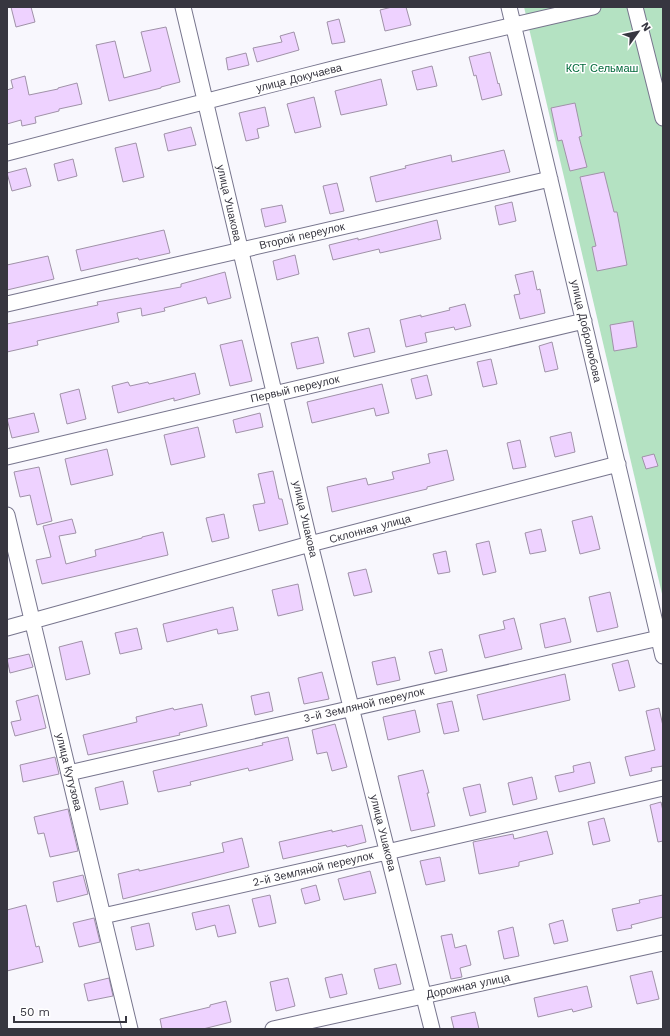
<svg xmlns="http://www.w3.org/2000/svg" width="670" height="1036" viewBox="0 0 670 1036" font-family="'Work Sans',sans-serif">
	<style>
		.green { fill: #b4e2c2 }
		.building { fill: #eed2ff; stroke: #a092a8 }
		.lines { fill: none; stroke-linecap: round; stroke-linejoin: round }
		.minor-casing { stroke: #77758d; stroke-width: 17 }
		.minor { stroke: #fff; stroke-width: 15 }
		.labels { text-anchor: middle; dominant-baseline: central; stroke-width: 3; stroke-linejoin: round; paint-order: stroke }
		.park-label { font-size: 11px; fill: #01693a; stroke: #fff }
		.street-label { font-size: 11px; fill: #373640; stroke: #fff }
	</style>
	<rect width="100%" height="100%" fill="#f8f7fd"/>
	<path class="green" d="M 524,7 L 663,7 L 663,598 Z"/>
	<path class="building" d="M 11,7 L 31,7 L 35,22 L 16,27 Z
		M 392,7 L 406,7 L 411,25 L 385,31 L 380,10 Z
		M 339,19 L 345,42 L 332,44 L 327,22 Z
		M 166,27 L 180,82 L 161,87 L 161,88 L 109,101 L 96,45 L 115,41 L 124,78 L 151,71 L 141,32 Z
		M 294,32 L 299,50 L 257,62 L 253,48 L 282,42 L 280,36 Z
		M 490,52 L 498,84 L 499,83 L 502,95 L 482,100 L 476,75 L 474,76 L 469,57 Z
		M 246,53 L 249,65 L 228,70 L 226,58 Z
		M 432,66 L 437,86 L 417,90 L 412,71 Z
		M 25,76 L 29,95 L 58,89 L 58,88 L 77,83 L 82,104 L 59,109 L 59,111 L 35,117 L 36,123 L 22,126 L 21,120 L 7,124 L 7,90 L 13,88 L 11,80 Z
		M 381,79 L 387,105 L 341,115 L 335,91 Z
		M 314,97 L 321,127 L 295,133 L 287,104 Z
		M 575,103 L 582,136 L 579,137 L 587,167 L 570,171 L 562,140 L 558,141 L 551,108 Z
		M 265,107 L 269,126 L 257,129 L 259,138 L 246,141 L 239,113 Z
		M 191,127 L 196,145 L 168,151 L 164,134 Z
		M 136,143 L 144,177 L 123,182 L 115,148 Z
		M 504,150 L 510,172 L 376,202 L 370,177 L 406,168 L 405,166 L 451,155 L 452,162 Z
		M 73,159 L 77,176 L 58,181 L 54,164 Z
		M 26,168 L 31,186 L 12,191 L 7,173 Z
		M 604,172 L 614,212 L 617,212 L 627,265 L 597,271 L 592,247 L 596,246 L 580,177 Z
		M 337,183 L 344,211 L 330,214 L 323,186 Z
		M 512,202 L 516,221 L 499,225 L 495,206 Z
		M 282,205 L 286,222 L 265,227 L 261,209 Z
		M 437,220 L 441,239 L 380,253 L 379,249 L 333,260 L 329,245 L 358,238 L 358,240 Z
		M 164,230 L 170,253 L 139,260 L 138,258 L 81,271 L 76,250 Z
		M 295,255 L 299,274 L 277,280 L 273,261 Z
		M 48,256 L 54,279 L 7,290 L 7,265 Z
		M 533,271 L 537,290 L 540,289 L 545,313 L 520,319 L 514,295 L 520,294 L 515,275 Z
		M 225,272 L 231,298 L 208,304 L 206,297 L 164,308 L 165,311 L 142,316 L 141,308 L 117,313 L 119,322 L 37,341 L 38,345 L 7,352 L 7,324 L 98,305 L 97,302 L 181,287 L 181,284 Z
		M 465,304 L 471,326 L 455,330 L 454,327 L 425,333 L 427,342 L 406,347 L 400,320 L 421,315 L 421,317 L 450,310 L 449,308 Z
		M 633,321 L 637,347 L 614,351 L 610,325 Z
		M 369,328 L 375,352 L 354,357 L 348,333 Z
		M 318,337 L 324,363 L 297,369 L 291,343 Z
		M 242,340 L 252,381 L 230,386 L 220,345 Z
		M 552,342 L 558,369 L 545,372 L 539,346 Z
		M 491,359 L 497,384 L 483,387 L 477,362 Z
		M 195,373 L 200,394 L 174,401 L 174,398 L 118,413 L 112,386 L 128,382 L 130,386 L 148,382 L 149,384 Z
		M 427,375 L 432,395 L 416,399 L 411,379 Z
		M 382,384 L 389,413 L 376,416 L 374,408 L 312,423 L 307,402 Z
		M 79,389 L 86,419 L 67,424 L 60,394 Z
		M 34,413 L 39,432 L 12,438 L 7,419 Z
		M 260,413 L 263,427 L 236,433 L 233,420 Z
		M 198,427 L 205,457 L 171,465 L 164,435 Z
		M 571,432 L 575,452 L 555,457 L 550,437 Z
		M 520,440 L 526,467 L 513,469 L 507,443 Z
		M 107,449 L 113,475 L 71,485 L 65,459 Z
		M 447,450 L 454,480 L 427,487 L 427,489 L 332,512 L 327,487 L 366,478 L 368,485 L 394,479 L 392,472 L 430,463 L 428,454 Z
		M 654,454 L 658,466 L 646,469 L 642,457 Z
		M 39,467 L 52,521 L 37,525 L 30,495 L 20,497 L 14,472 Z
		M 273,471 L 279,499 L 282,499 L 288,524 L 259,531 L 253,505 L 265,503 L 258,474 Z
		M 224,514 L 229,538 L 212,542 L 206,518 Z
		M 592,516 L 600,549 L 580,554 L 572,521 Z
		M 72,519 L 76,533 L 59,536 L 66,564 L 96,556 L 95,550 L 142,538 L 142,537 L 163,532 L 168,555 L 42,584 L 36,560 L 51,557 L 43,526 Z
		M 541,529 L 546,551 L 530,554 L 525,533 Z
		M 489,541 L 496,572 L 483,575 L 476,544 Z
		M 446,551 L 450,572 L 438,574 L 433,554 Z
		M 366,569 L 372,592 L 354,596 L 348,573 Z
		M 298,584 L 303,610 L 278,616 L 272,590 Z
		M 610,592 L 618,627 L 597,632 L 589,597 Z
		M 233,607 L 238,630 L 218,634 L 217,629 L 167,642 L 163,624 Z
		M 514,618 L 522,649 L 485,658 L 479,635 L 505,629 L 503,621 Z
		M 565,618 L 571,642 L 545,648 L 540,624 Z
		M 137,628 L 142,649 L 120,654 L 115,633 Z
		M 82,641 L 90,674 L 66,680 L 59,647 Z
		M 442,649 L 447,671 L 435,674 L 429,652 Z
		M 29,654 L 33,667 L 10,673 L 7,659 Z
		M 395,657 L 400,680 L 377,685 L 372,662 Z
		M 628,660 L 635,687 L 619,691 L 612,664 Z
		M 322,672 L 329,699 L 304,704 L 298,678 Z
		M 565,674 L 570,700 L 483,720 L 477,695 Z
		M 269,692 L 273,711 L 255,715 L 251,696 Z
		M 38,695 L 46,728 L 15,736 L 11,722 L 21,720 L 16,701 Z
		M 452,701 L 459,731 L 444,734 L 437,704 Z
		M 202,704 L 207,726 L 179,733 L 180,735 L 88,755 L 83,735 L 137,722 L 136,717 L 173,708 L 174,710 Z
		M 659,708 L 663,726 L 663,766 L 651,768 L 652,771 L 630,776 L 625,757 L 655,750 L 646,711 Z
		M 415,710 L 420,732 L 388,740 L 383,717 Z
		M 335,724 L 347,767 L 332,771 L 327,752 L 317,754 L 312,730 Z
		M 288,737 L 293,760 L 249,771 L 248,768 L 190,782 L 191,785 L 158,792 L 153,771 L 263,745 L 262,743 Z
		M 55,757 L 59,774 L 23,782 L 20,765 Z
		M 590,762 L 595,783 L 559,792 L 555,776 L 574,772 L 573,766 Z
		M 423,770 L 429,793 L 427,793 L 435,826 L 411,831 L 398,776 Z
		M 532,777 L 537,799 L 513,805 L 508,783 Z
		M 123,781 L 128,804 L 100,810 L 95,788 Z
		M 480,784 L 486,812 L 470,816 L 463,788 Z
		M 661,802 L 663,811 L 663,841 L 658,842 L 650,805 Z
		M 68,809 L 78,851 L 50,857 L 44,833 L 38,834 L 34,817 Z
		M 604,818 L 610,841 L 593,845 L 588,822 Z
		M 362,825 L 366,842 L 347,847 L 346,845 L 283,859 L 279,842 L 332,830 L 332,832 Z
		M 547,831 L 553,854 L 519,862 L 519,866 L 479,874 L 473,842 L 513,834 L 514,839 Z
		M 242,838 L 249,867 L 123,899 L 118,874 L 139,869 L 139,871 L 224,852 L 222,843 Z
		M 440,857 L 445,881 L 426,885 L 420,861 Z
		M 370,871 L 376,893 L 344,900 L 338,879 Z
		M 83,875 L 88,894 L 57,902 L 53,882 Z
		M 316,885 L 320,900 L 305,904 L 301,889 Z
		M 270,895 L 276,923 L 259,927 L 252,899 Z
		M 663,895 L 663,917 L 631,925 L 632,928 L 617,931 L 612,909 L 640,903 L 639,900 Z
		M 26,905 L 36,947 L 39,946 L 43,962 L 7,971 L 7,910 Z
		M 229,905 L 236,933 L 218,937 L 215,925 L 196,930 L 192,913 Z
		M 94,918 L 100,942 L 79,947 L 73,923 Z
		M 563,920 L 568,941 L 554,944 L 549,924 Z
		M 149,923 L 154,946 L 136,950 L 131,927 Z
		M 513,927 L 519,956 L 504,959 L 498,931 Z
		M 452,934 L 455,948 L 466,945 L 471,965 L 460,968 L 462,977 L 451,979 L 441,936 Z
		M 396,964 L 401,984 L 379,989 L 374,969 Z
		M 652,971 L 659,999 L 637,1004 L 630,976 Z
		M 342,974 L 347,994 L 330,998 L 325,978 Z
		M 109,978 L 113,996 L 88,1001 L 84,984 Z
		M 288,978 L 295,1006 L 276,1011 L 270,982 Z
		M 587,986 L 592,1007 L 573,1012 L 572,1009 L 538,1017 L 534,998 Z
		M 226,1001 L 231,1022 L 203,1029 L 162,1029 L 160,1019 L 210,1007 L 210,1005 Z
		M 475,1012 L 479,1029 L 454,1029 L 451,1017 Z"/>
	<g class="lines">
		<g class="minor-casing">
			<path id="minor" d="M 183,7 L 310,544 L 432,1029
				M 509,7 L 663,656
				M 635,7 L 663,118
				M 7,153 C 202,102 397,51 593,7
				M 7,304 L 550,179
				M 7,457 L 584,321
				M 7,515 L 130,1029
				M 7,628 L 310,544 L 618,464
				M 69,773 L 659,638
				M 103,916 L 387,852 L 663,788
				M 273,1029 L 663,943"/>
		</g>
		<use href="#minor" class="minor"/>
	</g>
	<g class="labels">
		<g class="park-label">
			<text x="602" y="68">КСТ Сельмаш</text>
		</g>
		<g class="street-label">
			<text transform="translate(299 78) rotate(-14)">улица Докучаева</text>
			<text transform="translate(229 203) rotate(77)">улица Ушакова</text>
			<text transform="translate(302 236) rotate(-13)">Второй переулок</text>
			<text transform="translate(586 331) rotate(77)">улица Добролюбова</text>
			<text transform="translate(295 389) rotate(-13)">Первый переулок</text>
			<text transform="translate(305 519) rotate(77)">улица Ушакова</text>
			<text transform="translate(370 529) rotate(-15)">Склонная улица</text>
			<text transform="translate(364 705) rotate(-13)">3-й Земляной переулок</text>
			<text transform="translate(69 772) rotate(76)">улица Кутузова</text>
			<text transform="translate(383 833) rotate(76)">улица Ушакова</text>
			<text transform="translate(313 869) rotate(-13)">2-й Земляной переулок</text>
			<text transform="translate(468 986) rotate(-12)">Дорожная улица</text>
		</g>
	</g>
	<rect width="670" height="1036" fill="none" stroke="#373640" stroke-width="16"/>
	<g transform="translate(638 32) rotate(57)" stroke="#ffffff" stroke-width="3" paint-order="stroke">
	<path d="M0-3L7 15L0 10L-7 15Z" fill="#373640"/>
	<text y="-6" font-size="11" font-weight="bold" text-anchor="middle" fill="#373640">N</text>
	</g>
	<path d="M14 1016v6h112v-6" fill="none" stroke="#373640" stroke-width="2"/>
	<text x="20" y="1016" font-size="12" fill="#373640" stroke="#ffffff" stroke-width="3" paint-order="stroke">50 m</text>
</svg>
